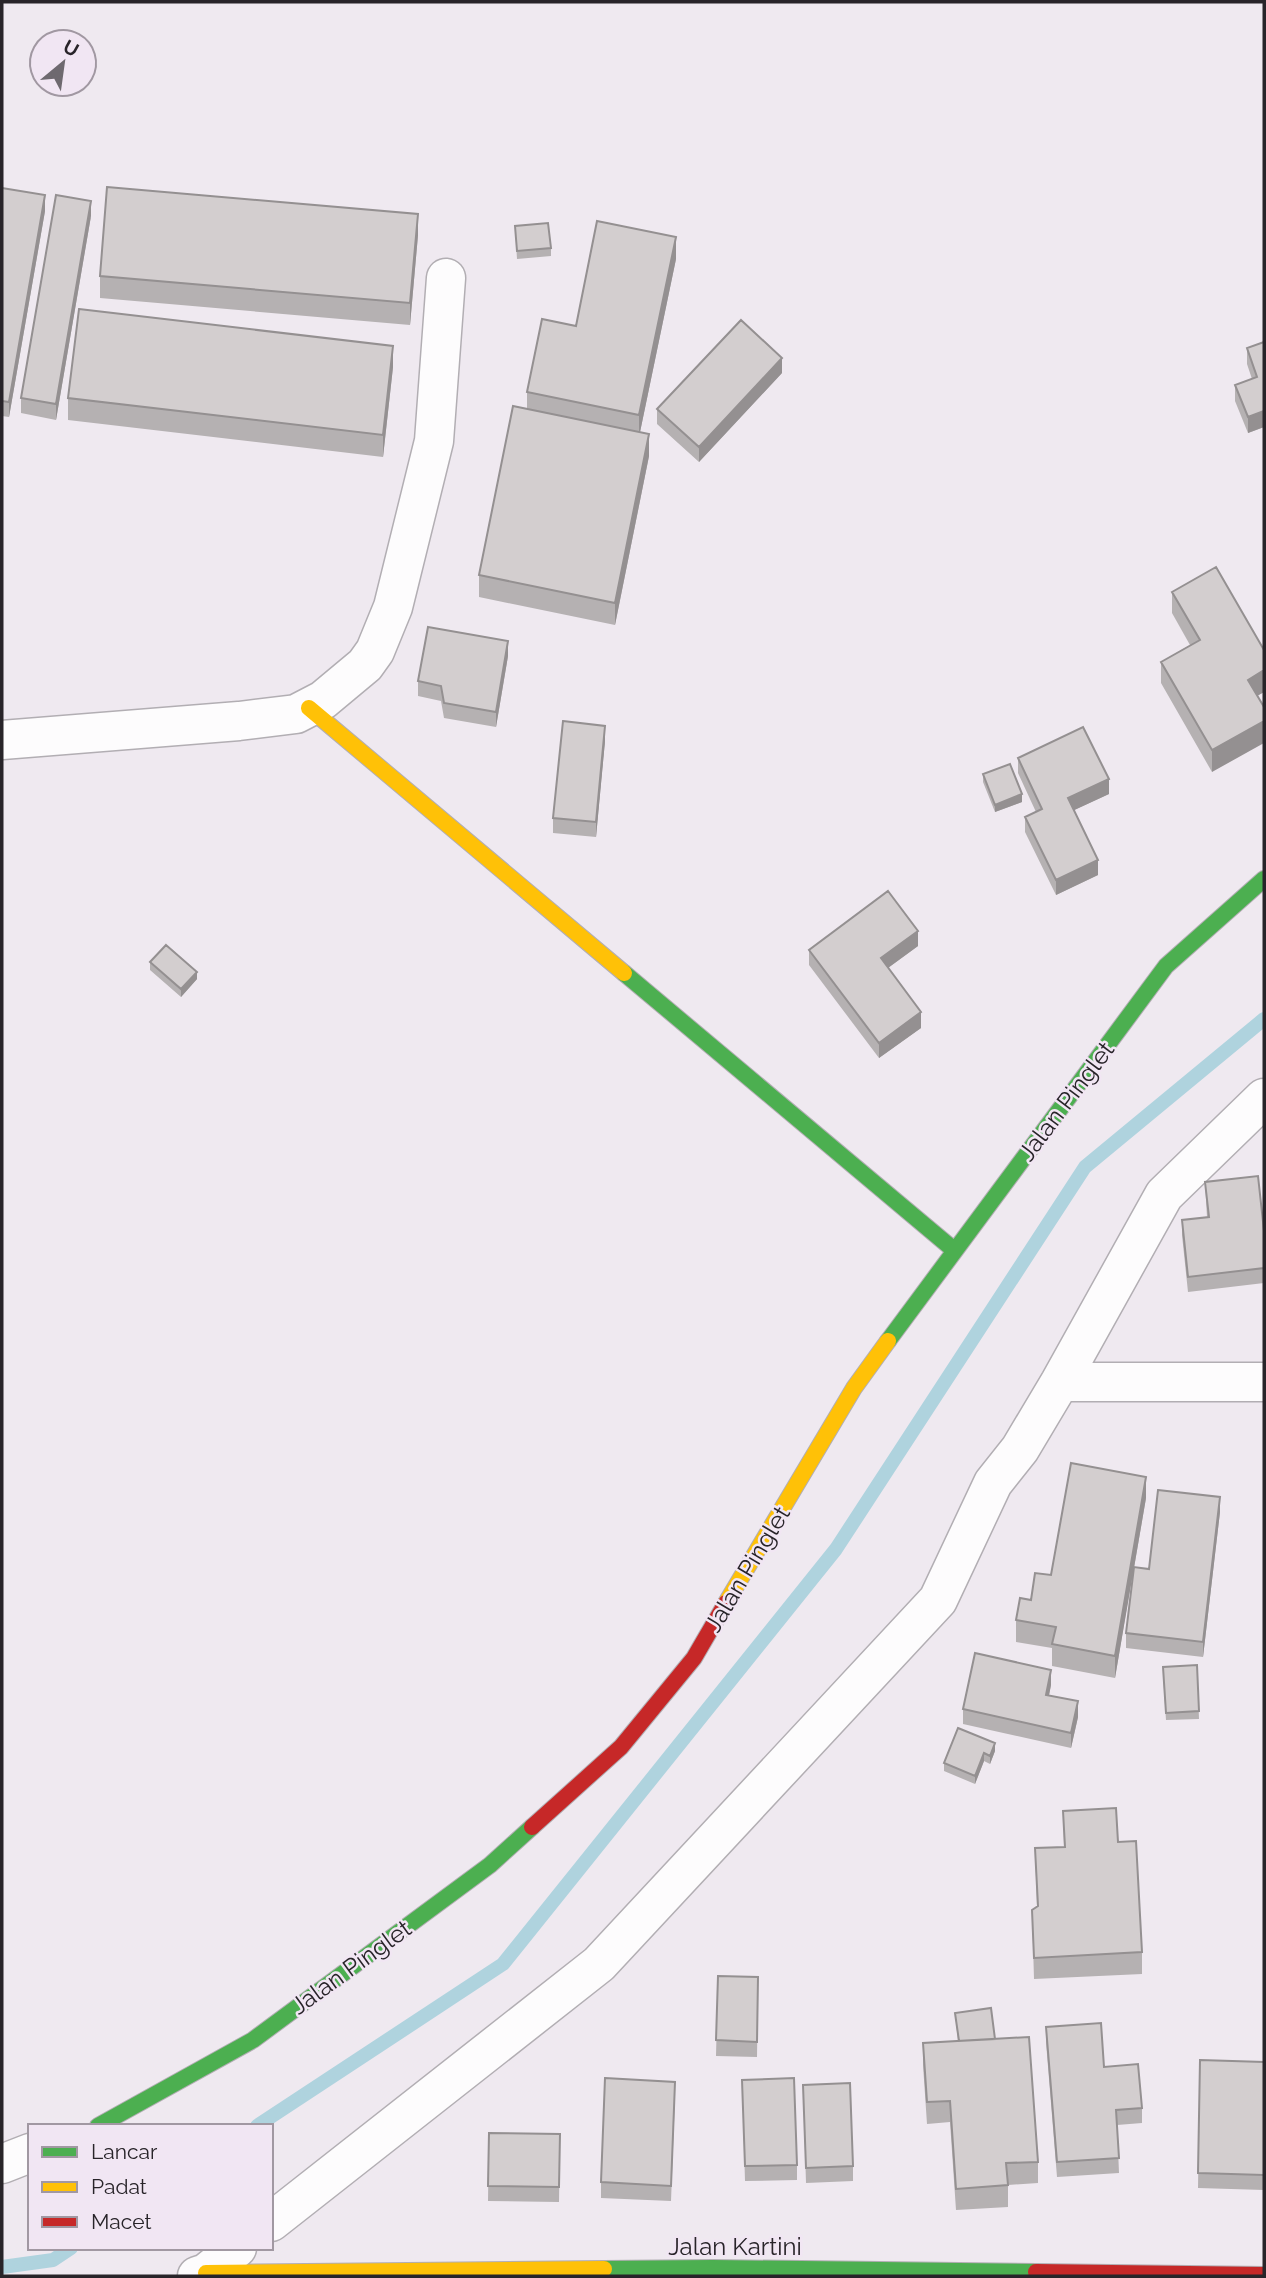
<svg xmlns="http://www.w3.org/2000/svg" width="1266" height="2278" viewBox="0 0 1266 2278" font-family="Raleway,sans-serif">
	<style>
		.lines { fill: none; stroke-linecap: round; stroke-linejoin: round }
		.stream { stroke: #afd3de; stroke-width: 14 }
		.street-casing { stroke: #b2aeb3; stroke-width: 41 }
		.fast-casing { stroke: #b2aeb3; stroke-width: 18 }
		.slow-casing { stroke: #b2aeb3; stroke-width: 18 }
		.jam-casing { stroke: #b2aeb3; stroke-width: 18 }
		.street { stroke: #fdfcfd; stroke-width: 38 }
		.fast { stroke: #4caf50; stroke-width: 16 }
		.slow { stroke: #ffc107; stroke-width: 16 }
		.jam { stroke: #c62828; stroke-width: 16 }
		.wall { fill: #b5b1b2 }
		.shaded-wall { fill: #949091 }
		.building { fill: #d3cecf; stroke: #949091; stroke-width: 2 }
		.labels { text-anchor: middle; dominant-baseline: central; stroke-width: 5; stroke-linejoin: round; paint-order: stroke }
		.street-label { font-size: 24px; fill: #282429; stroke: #f1e6f3 }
	</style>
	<rect width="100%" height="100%" fill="#efe9f0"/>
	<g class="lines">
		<path class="stream" d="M 257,2126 L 503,1964 L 836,1549 L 1085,1167 L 1264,1019
			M 2,2267 L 53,2260 L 71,2248"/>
		<g class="street-casing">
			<path id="street" d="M 2,740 L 239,721 L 296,714 L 323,700 L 365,665 L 375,651 L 393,607 L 434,441 L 446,278
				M 1060,1382 L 1264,1382
				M 2,2164 L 30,2153
				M 271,2222 L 599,1964 L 938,1600 L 993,1483 L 1020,1449 L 1060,1382 L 1164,1195 L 1264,1098
				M 197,2276 L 206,2273 L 237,2248"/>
		</g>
		<g class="fast-casing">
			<path id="fast" d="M 624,973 L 954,1250
				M 888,1341 L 1166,966 L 1264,879
				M 98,2126 L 253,2040 L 490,1865 L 532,1827
				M 604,2269 L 713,2268 L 1036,2272"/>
		</g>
		<g class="slow-casing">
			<path id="slow" d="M 309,708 L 624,973
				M 726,1603 L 854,1388 L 888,1341
				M 206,2273 L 604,2269"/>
		</g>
		<g class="jam-casing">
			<path id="jam" d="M 532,1827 L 621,1747 L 694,1658 L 726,1603
				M 1036,2272 L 1264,2275"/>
		</g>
		<use href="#street" class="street"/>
		<use href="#fast" class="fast"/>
		<use href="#slow" class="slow"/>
		<use href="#jam" class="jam"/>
	</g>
	<path class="wall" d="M 2,188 L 45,211 L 9,417 L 2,416 Z
		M 91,216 L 56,420 L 21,413 L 21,398 Z
		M 515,226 L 551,248 L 551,256 L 517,259 Z
		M 418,235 L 410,325 L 100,298 L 100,276 Z
		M 676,259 L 640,432 L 649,456 L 615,625 L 479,597 L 479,575 L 527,409 L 527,392 L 576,326 Z
		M 1264,342 L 1264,427 L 1248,433 L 1235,401 L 1235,385 L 1252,379 L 1247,364 L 1247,348 Z
		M 393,367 L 383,457 L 68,420 L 68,398 Z
		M 782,373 L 699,462 L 657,424 L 657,409 Z
		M 1172,592 L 1264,650 L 1264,692 L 1257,696 L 1212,772 L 1161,683 L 1161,662 L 1190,645 L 1172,613 Z
		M 508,656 L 496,727 L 444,718 L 441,701 L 418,696 L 418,681 Z
		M 605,741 L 596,837 L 553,833 L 553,818 Z
		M 1018,758 L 1109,794 L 1074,810 L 1098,875 L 1056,895 L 1025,832 L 1025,817 L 1036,812 L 1018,773 Z
		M 983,774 L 1022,802 L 995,812 L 983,782 Z
		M 918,946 L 888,968 L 921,1028 L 879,1058 L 809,965 L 809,950 Z
		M 150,962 L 197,979 L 181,997 L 150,970 Z
		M 1205,1182 L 1264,1231 L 1264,1283 L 1188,1292 L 1182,1235 L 1182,1220 L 1207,1217 Z
		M 1146,1498 L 1134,1568 L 1149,1569 L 1220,1512 L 1203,1657 L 1126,1648 L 1126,1633 L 1133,1571 L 1115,1678 L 1052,1666 L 1052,1648 L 1016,1642 L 1016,1620 L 1051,1575 Z
		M 1197,1665 L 1199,1719 L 1166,1720 L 1163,1675 Z
		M 1051,1685 L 1049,1695 L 1078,1717 L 1071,1748 L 963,1724 L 963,1709 Z
		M 995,1751 L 990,1764 L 984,1761 L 975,1784 L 944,1771 L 944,1763 Z
		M 1063,1811 L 1118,1842 L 1142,1952 L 1142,1974 L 1034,1979 L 1032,1910 L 1037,1907 L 1035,1848 L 1064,1847 Z
		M 718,1976 L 758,1977 L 757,2057 L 716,2056 Z
		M 955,2013 L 995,2039 L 1038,2162 L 1038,2183 L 1008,2185 L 1008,2207 L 956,2210 L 950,2122 L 927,2124 L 923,2065 L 923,2043 L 958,2041 Z
		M 1046,2027 L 1104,2067 L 1142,2108 L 1142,2123 L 1117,2125 L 1119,2173 L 1057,2177 L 1046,2042 Z
		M 1200,2060 L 1264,2062 L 1264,2190 L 1198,2188 Z
		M 742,2080 L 797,2165 L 797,2180 L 745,2181 Z
		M 803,2085 L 853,2166 L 853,2181 L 806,2183 Z
		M 675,2097 L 671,2201 L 601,2198 L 601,2182 Z
		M 489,2133 L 560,2134 L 559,2202 L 488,2201 Z"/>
	<path class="shaded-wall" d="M 45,195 L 45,211 L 9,417 L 9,402 Z
		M 91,201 L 91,216 L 56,420 L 56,404 Z
		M 418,214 L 418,235 L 410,325 L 410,303 Z
		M 676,237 L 676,259 L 639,437 L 639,415 Z
		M 393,346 L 393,367 L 383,457 L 383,435 Z
		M 782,358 L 782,373 L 699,462 L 699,447 Z
		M 1264,411 L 1264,427 L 1248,433 L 1248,417 Z
		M 649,434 L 649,456 L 615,625 L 615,603 Z
		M 508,641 L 508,656 L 496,727 L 496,712 Z
		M 1264,670 L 1264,692 L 1248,701 L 1248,680 Z
		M 1264,721 L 1264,743 L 1212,772 L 1212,750 Z
		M 605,726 L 605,741 L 596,837 L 596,822 Z
		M 1109,779 L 1109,794 L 1068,813 L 1068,798 Z
		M 1022,794 L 1022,802 L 995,812 L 995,805 Z
		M 1098,860 L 1098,875 L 1056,895 L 1056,880 Z
		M 918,931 L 918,946 L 881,973 L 881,958 Z
		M 197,972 L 197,979 L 181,997 L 181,989 Z
		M 921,1012 L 921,1028 L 879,1058 L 879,1043 Z
		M 1146,1477 L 1146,1498 L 1115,1678 L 1115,1656 Z
		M 1220,1497 L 1220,1512 L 1203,1657 L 1203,1642 Z
		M 1051,1670 L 1051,1685 L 1046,1710 L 1046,1695 Z
		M 1078,1701 L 1078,1717 L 1071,1748 L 1071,1733 Z
		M 995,1743 L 995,1751 L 990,1764 L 990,1756 Z
		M 984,1753 L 984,1761 L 975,1784 L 975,1776 Z"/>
	<path class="building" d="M 107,187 L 418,214 L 410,303 L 100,276 Z
		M 2,188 L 45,195 L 9,402 L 2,401 Z
		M 56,195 L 91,201 L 56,404 L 21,398 Z
		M 597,221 L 676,237 L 639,415 L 527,392 L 542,319 L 576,326 Z
		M 548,223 L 551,248 L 517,251 L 515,226 Z
		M 79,309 L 393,346 L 383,435 L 68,398 Z
		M 741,320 L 782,358 L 699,447 L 657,409 Z
		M 1264,342 L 1264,411 L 1248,417 L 1235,385 L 1257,377 L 1247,348 Z
		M 513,406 L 649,434 L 615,603 L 479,575 Z
		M 1216,567 L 1264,650 L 1264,670 L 1248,680 L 1264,707 L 1264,721 L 1212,750 L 1161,662 L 1200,640 L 1172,592 Z
		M 428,627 L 508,641 L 496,712 L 444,703 L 441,686 L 418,681 Z
		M 563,721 L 605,726 L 596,822 L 553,818 Z
		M 1083,727 L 1109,779 L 1068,798 L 1098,860 L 1056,880 L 1025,817 L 1042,809 L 1018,758 Z
		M 1010,764 L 1022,794 L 995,805 L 983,774 Z
		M 888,891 L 918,931 L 881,958 L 921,1012 L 879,1043 L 809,950 Z
		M 166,945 L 197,972 L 181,989 L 150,962 Z
		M 1258,1176 L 1264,1231 L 1264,1268 L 1188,1277 L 1182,1220 L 1209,1217 L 1205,1182 Z
		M 1071,1463 L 1146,1477 L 1115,1656 L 1052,1644 L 1056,1627 L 1016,1620 L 1020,1598 L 1031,1600 L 1035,1573 L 1051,1575 Z
		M 1158,1490 L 1220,1497 L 1203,1642 L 1126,1633 L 1134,1567 L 1149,1569 Z
		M 975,1653 L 1051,1670 L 1046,1695 L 1078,1701 L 1071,1733 L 963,1709 Z
		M 1197,1665 L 1199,1711 L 1166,1713 L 1163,1667 Z
		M 958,1728 L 995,1743 L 990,1756 L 984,1753 L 975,1776 L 944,1763 Z
		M 1116,1808 L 1118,1842 L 1136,1841 L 1142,1952 L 1034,1958 L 1032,1910 L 1038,1906 L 1035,1848 L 1065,1847 L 1063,1811 Z
		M 718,1976 L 758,1977 L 757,2042 L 716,2040 Z
		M 991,2008 L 995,2039 L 959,2041 L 955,2013 Z
		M 1101,2023 L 1104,2067 L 1138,2064 L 1142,2108 L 1116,2110 L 1119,2158 L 1057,2162 L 1046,2027 Z
		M 1029,2037 L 1038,2162 L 1006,2163 L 1008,2185 L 956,2189 L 950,2101 L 927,2102 L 923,2043 Z
		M 1200,2060 L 1264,2062 L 1264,2175 L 1198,2173 Z
		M 605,2078 L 675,2082 L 671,2186 L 601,2182 Z
		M 794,2078 L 797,2165 L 745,2166 L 742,2080 Z
		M 850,2083 L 853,2166 L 806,2168 L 803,2085 Z
		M 489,2133 L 560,2134 L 559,2187 L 488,2186 Z"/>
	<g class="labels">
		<g class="street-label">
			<text transform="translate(1066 1101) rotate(-53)">Jalan Pinglet</text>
			<text transform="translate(747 1569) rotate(-59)">Jalan Pinglet</text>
			<text transform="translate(351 1967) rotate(-36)">Jalan Pinglet</text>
			<text x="735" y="2246">Jalan Kartini</text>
		</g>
	</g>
	<rect width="1266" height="2278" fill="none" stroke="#282429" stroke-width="7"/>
	<rect x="28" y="2124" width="245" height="126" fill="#f1e6f3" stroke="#a198a2" stroke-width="2"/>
	<rect x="42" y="2147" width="35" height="10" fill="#4caf50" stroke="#a198a2" stroke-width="2"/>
	<text x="91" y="2159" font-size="21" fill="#282429">Lancar</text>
	<rect x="42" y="2182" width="35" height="10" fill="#ffc107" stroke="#a198a2" stroke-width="2"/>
	<text x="91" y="2194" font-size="21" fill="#282429">Padat</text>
	<rect x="42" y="2217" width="35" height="10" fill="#c62828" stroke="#a198a2" stroke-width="2"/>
	<text x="91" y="2229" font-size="21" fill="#282429">Macet</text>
	<g transform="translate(63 63) rotate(29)"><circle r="33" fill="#f1e6f3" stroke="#a198a2" stroke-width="2"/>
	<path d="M0-5L12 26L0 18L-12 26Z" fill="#6e696f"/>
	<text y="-10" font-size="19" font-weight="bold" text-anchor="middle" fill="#282429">U</text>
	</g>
</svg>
